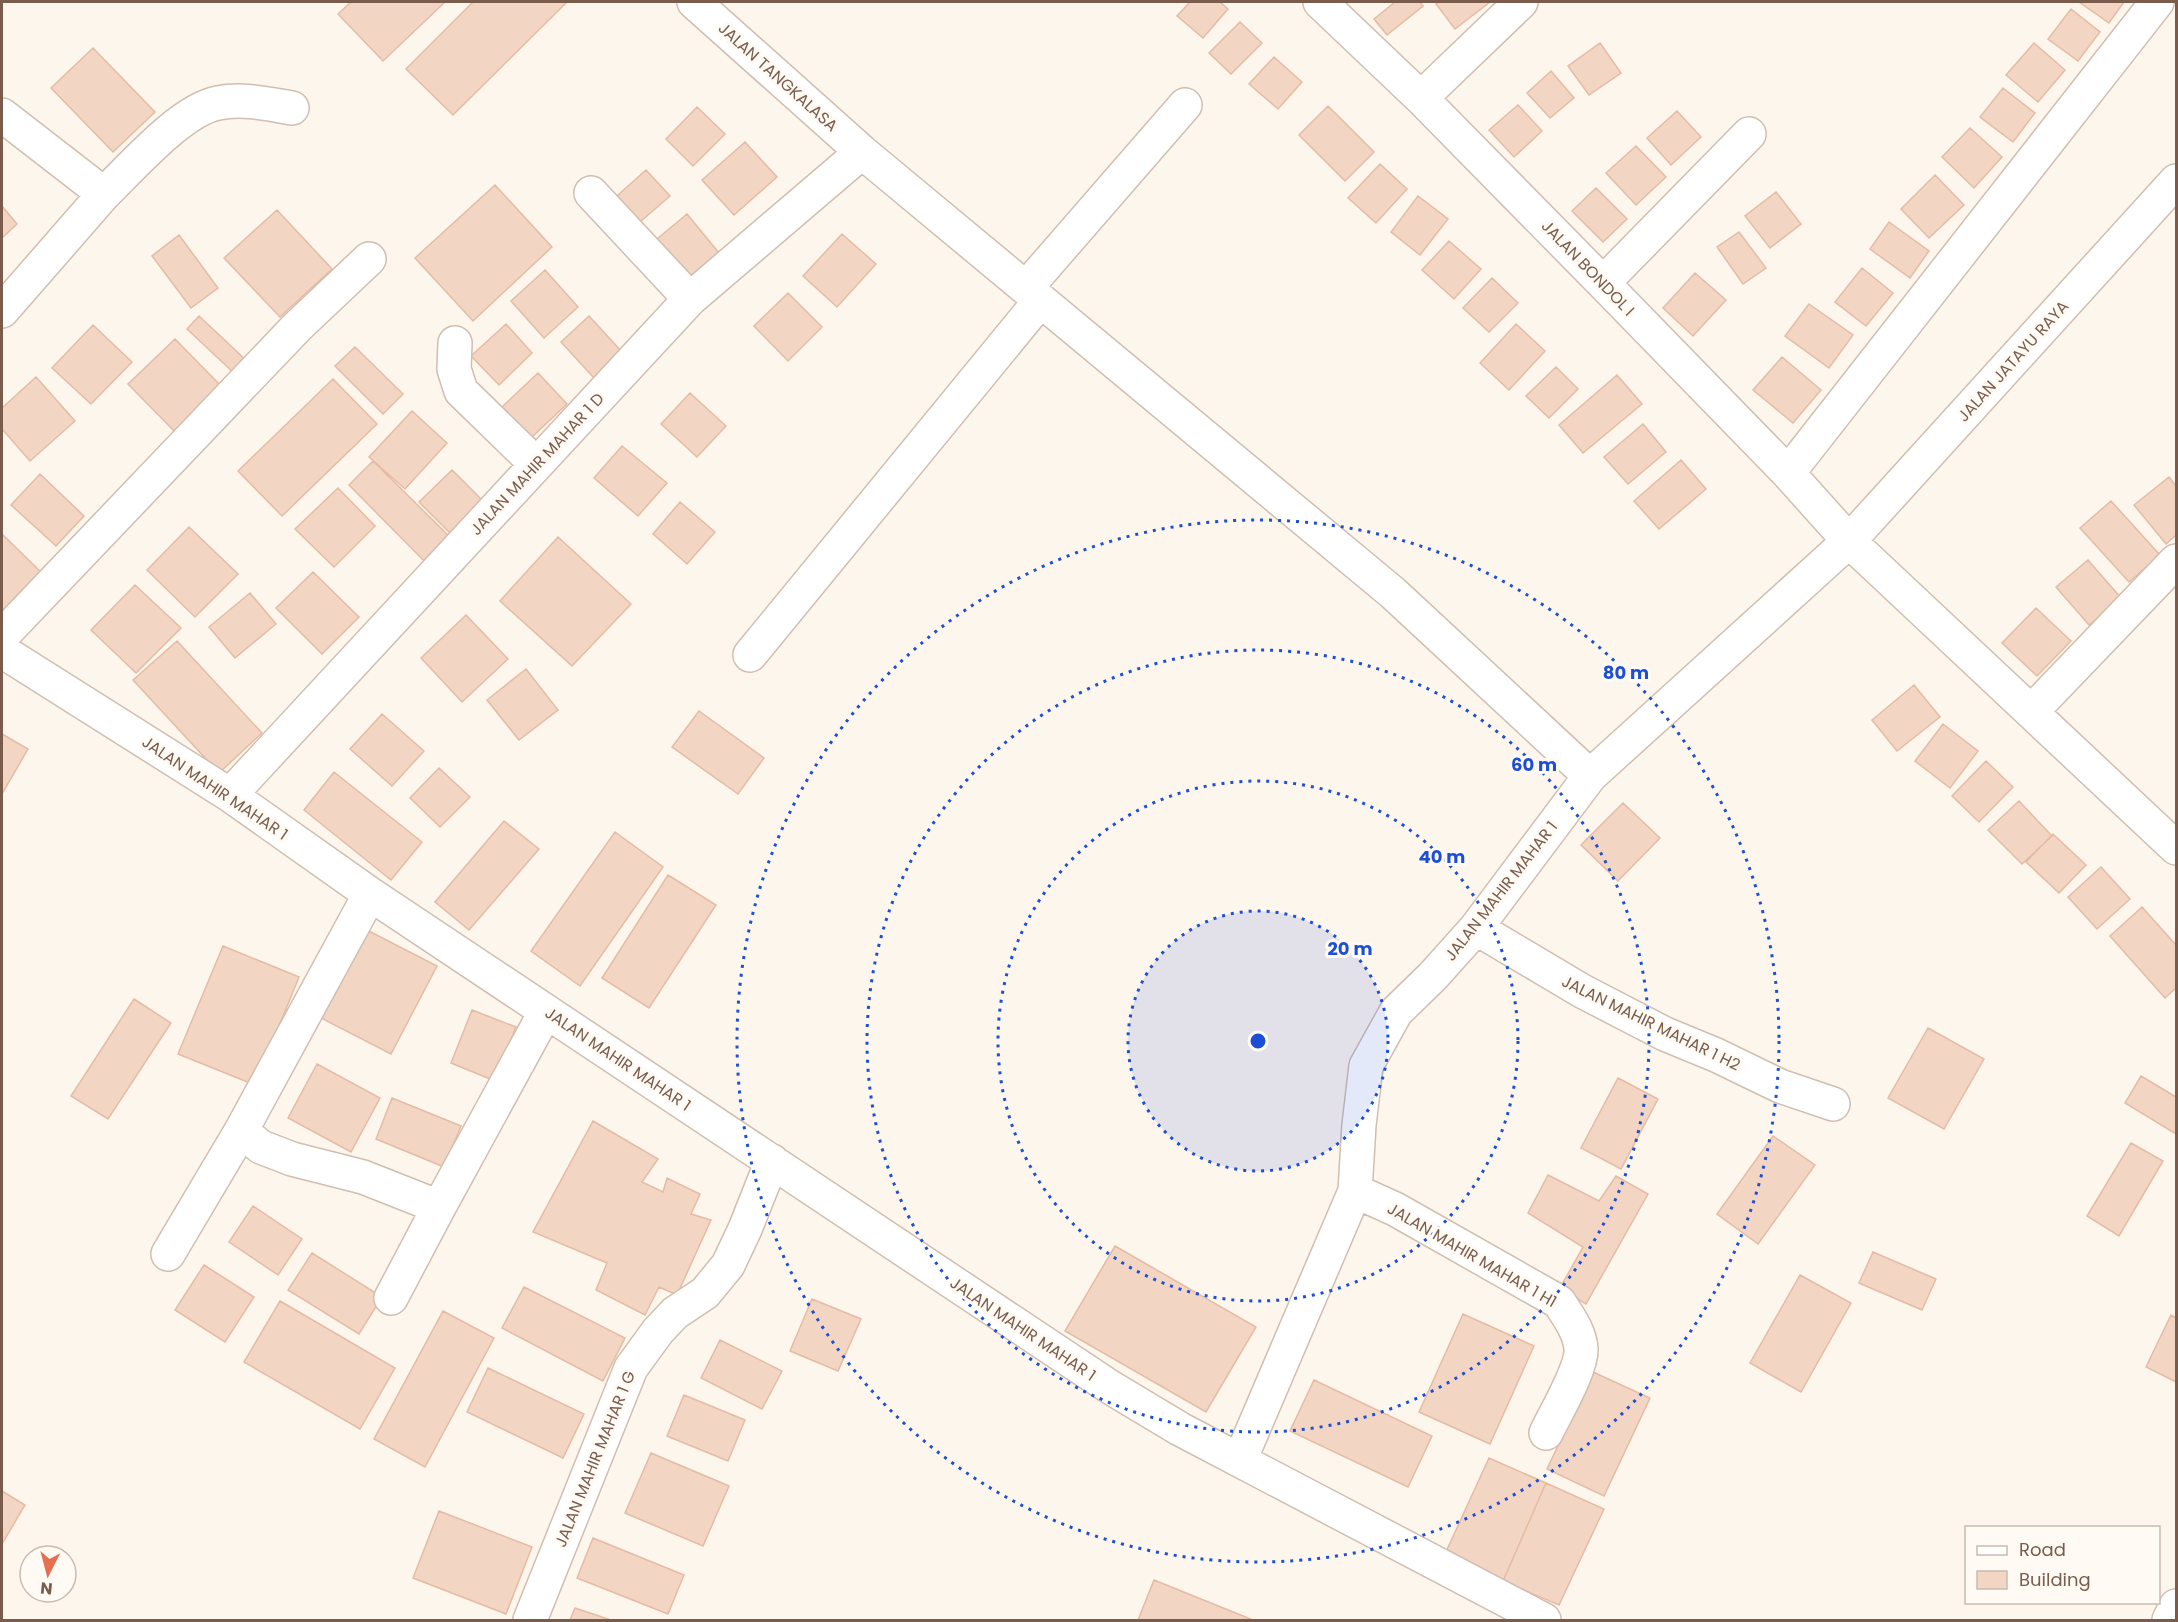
<svg xmlns="http://www.w3.org/2000/svg" width="2178" height="1622" viewBox="0 0 2178 1622" font-family="Poppins,sans-serif">
	<style>
		.building { fill: #f3d5c3; stroke: #e6bba3; stroke-width: 1.5 }
		.lines { fill: none; stroke-linecap: round; stroke-linejoin: round }
		.street-casing { stroke: #d1beb0; stroke-width: 36 }
		.street { stroke: #fff; stroke-width: 33 }
		.ring { fill: none; stroke: #1d4ed8; stroke-width: 3; stroke-dasharray: 3 6 }
		.labels { text-anchor: middle; dominant-baseline: central; stroke-width: 6; stroke-linejoin: round; paint-order: stroke }
		.street-label { font-size: 16px; fill: #7a5c4d; stroke: #fffaf3 }
		.centre { fill: #1d4ed8; stroke: #fffaf3; stroke-width: 3 }
		.ring-label { font-size: 18px; text-anchor: middle; font-weight: bold; fill: #1d4ed8; stroke: #fffaf3; stroke-width: 6; stroke-linejoin: round; paint-order: stroke }
	</style>
	<rect width="100%" height="100%" fill="#fdf6ec"/>
	<path class="building" d="M 351,2 L 445,2 L 383,61 L 338,14 Z
		M 473,2 L 567,2 L 453,115 L 406,69 Z
		M 1190,2 L 1220,2 L 1228,9 L 1203,38 L 1177,16 Z
		M 1395,2 L 1420,2 L 1423,6 L 1387,35 L 1374,19 Z
		M 1439,2 L 1490,2 L 1455,29 L 1436,4 Z
		M 2079,2 L 2124,2 L 2109,23 Z
		M 2071,9 L 2100,32 L 2078,61 L 2048,39 Z
		M 1240,22 L 1262,43 L 1231,74 L 1209,53 Z
		M 1600,43 L 1621,73 L 1589,95 L 1568,66 Z
		M 2034,43 L 2065,70 L 2038,102 L 2006,75 Z
		M 93,48 L 155,112 L 113,152 L 51,88 Z
		M 1274,57 L 1302,82 L 1278,109 L 1249,84 Z
		M 1551,71 L 1574,98 L 1550,118 L 1527,93 Z
		M 2003,88 L 2035,113 L 2013,142 L 1980,117 Z
		M 1518,105 L 1542,131 L 1514,157 L 1489,130 Z
		M 1328,106 L 1374,152 L 1345,181 L 1299,135 Z
		M 697,107 L 725,134 L 693,166 L 666,139 Z
		M 1677,111 L 1701,137 L 1671,165 L 1647,138 Z
		M 1970,128 L 2002,157 L 1974,188 L 1942,157 Z
		M 745,142 L 777,177 L 734,215 L 702,180 Z
		M 1636,146 L 1666,177 L 1636,205 L 1606,173 Z
		M 1380,164 L 1407,189 L 1376,223 L 1348,198 Z
		M 646,170 L 670,196 L 633,228 L 610,202 Z
		M 1935,175 L 1964,205 L 1929,238 L 1901,209 Z
		M 495,185 L 552,247 L 473,321 L 415,258 Z
		M 1596,188 L 1627,219 L 1603,242 L 1572,211 Z
		M 1776,192 L 1801,224 L 1770,248 L 1745,216 Z
		M 1418,196 L 1448,219 L 1420,255 L 1391,232 Z
		M 2,206 L 17,224 L 2,238 Z
		M 277,210 L 332,269 L 280,317 L 224,258 Z
		M 687,214 L 719,253 L 683,282 L 651,244 Z
		M 1889,222 L 1929,251 L 1910,278 L 1870,249 Z
		M 1739,232 L 1766,268 L 1743,284 L 1717,247 Z
		M 842,234 L 876,264 L 837,307 L 803,276 Z
		M 179,235 L 218,288 L 191,308 L 152,256 Z
		M 1449,241 L 1481,269 L 1454,299 L 1422,270 Z
		M 1862,268 L 1893,293 L 1866,326 L 1835,302 Z
		M 545,270 L 578,307 L 544,338 L 511,301 Z
		M 1695,273 L 1726,300 L 1693,336 L 1663,308 Z
		M 1492,278 L 1518,303 L 1489,332 L 1463,308 Z
		M 788,293 L 822,327 L 788,361 L 754,326 Z
		M 1809,304 L 1853,335 L 1829,368 L 1785,336 Z
		M 199,316 L 248,362 L 236,375 L 187,329 Z
		M 589,316 L 622,352 L 594,378 L 561,342 Z
		M 506,324 L 532,353 L 499,385 L 471,356 Z
		M 1516,324 L 1545,351 L 1509,390 L 1480,363 Z
		M 93,325 L 132,362 L 91,404 L 52,368 Z
		M 175,339 L 224,389 L 177,434 L 128,384 Z
		M 355,347 L 403,394 L 383,414 L 335,366 Z
		M 1782,357 L 1821,390 L 1793,423 L 1753,390 Z
		M 1556,367 L 1578,389 L 1549,418 L 1526,396 Z
		M 538,373 L 567,404 L 531,438 L 502,407 Z
		M 1617,375 L 1642,404 L 1583,453 L 1559,425 Z
		M 36,377 L 75,421 L 30,461 L 2,429 L 2,408 Z
		M 333,379 L 377,424 L 282,516 L 238,471 Z
		M 690,393 L 726,426 L 697,457 L 661,424 Z
		M 412,411 L 447,443 L 405,489 L 369,457 Z
		M 1643,424 L 1666,452 L 1628,484 L 1604,457 Z
		M 622,446 L 667,483 L 638,516 L 594,478 Z
		M 1681,460 L 1706,489 L 1659,529 L 1634,501 Z
		M 373,461 L 456,543 L 431,568 L 349,485 Z
		M 452,470 L 487,505 L 454,537 L 419,502 Z
		M 40,474 L 84,516 L 56,546 L 11,505 Z
		M 2169,477 L 2176,486 L 2176,535 L 2166,544 L 2134,505 Z
		M 338,488 L 375,526 L 334,567 L 295,529 Z
		M 2111,501 L 2160,555 L 2129,582 L 2080,528 Z
		M 680,502 L 715,532 L 687,564 L 653,534 Z
		M 189,527 L 238,574 L 195,617 L 147,570 Z
		M 2,534 L 46,577 L 2,623 Z
		M 558,537 L 631,604 L 572,666 L 500,601 Z
		M 2088,560 L 2121,598 L 2089,625 L 2056,587 Z
		M 313,572 L 359,617 L 322,654 L 276,608 Z
		M 135,585 L 181,628 L 136,673 L 91,630 Z
		M 250,593 L 276,624 L 235,658 L 209,627 Z
		M 2036,608 L 2071,641 L 2037,676 L 2002,643 Z
		M 466,615 L 508,659 L 462,702 L 421,658 Z
		M 177,641 L 262,733 L 219,773 L 133,680 Z
		M 526,669 L 558,710 L 519,740 L 487,700 Z
		M 1914,685 L 1940,717 L 1897,751 L 1872,720 Z
		M 699,711 L 764,758 L 738,794 L 672,747 Z
		M 382,714 L 424,751 L 392,786 L 350,749 Z
		M 1943,724 L 1978,751 L 1950,788 L 1915,761 Z
		M 2,734 L 28,749 L 2,794 Z
		M 1986,761 L 2013,787 L 1979,822 L 1952,796 Z
		M 439,768 L 470,797 L 440,827 L 410,798 Z
		M 334,772 L 422,842 L 391,880 L 304,810 Z
		M 2019,801 L 2052,836 L 2022,864 L 1988,830 Z
		M 1623,803 L 1660,838 L 1618,881 L 1581,845 Z
		M 504,821 L 539,849 L 469,930 L 435,902 Z
		M 615,832 L 663,867 L 580,986 L 531,951 Z
		M 2053,834 L 2086,865 L 2059,893 L 2026,862 Z
		M 2101,867 L 2130,899 L 2097,929 L 2068,897 Z
		M 668,875 L 716,905 L 649,1008 L 602,978 Z
		M 2142,907 L 2176,945 L 2176,988 L 2165,998 L 2110,936 Z
		M 365,929 L 437,966 L 391,1054 L 319,1017 Z
		M 223,946 L 299,977 L 255,1085 L 178,1054 Z
		M 134,999 L 171,1023 L 108,1119 L 71,1096 Z
		M 472,1010 L 516,1027 L 495,1081 L 451,1063 Z
		M 1928,1028 L 1984,1059 L 1944,1129 L 1888,1098 Z
		M 317,1064 L 380,1098 L 351,1152 L 288,1118 Z
		M 2141,1076 L 2176,1097 L 2176,1134 L 2125,1103 Z
		M 1618,1078 L 1658,1099 L 1621,1169 L 1581,1148 Z
		M 392,1098 L 461,1126 L 444,1167 L 376,1139 Z
		M 593,1121 L 658,1159 L 642,1182 L 663,1192 L 667,1178 L 700,1194 L 691,1214 L 711,1220 L 677,1295 L 659,1287 L 645,1315 L 596,1290 L 607,1263 L 533,1232 Z
		M 1773,1136 L 1815,1165 L 1758,1244 L 1717,1214 Z
		M 2131,1143 L 2163,1161 L 2119,1236 L 2087,1216 Z
		M 1548,1175 L 1599,1201 L 1616,1176 L 1648,1194 L 1586,1304 L 1560,1288 L 1583,1247 L 1528,1213 Z
		M 253,1206 L 302,1239 L 278,1275 L 229,1242 Z
		M 1115,1246 L 1256,1327 L 1206,1412 L 1065,1331 Z
		M 1873,1252 L 1936,1279 L 1922,1310 L 1859,1283 Z
		M 312,1253 L 382,1297 L 359,1334 L 288,1290 Z
		M 204,1265 L 254,1297 L 225,1342 L 175,1310 Z
		M 1800,1275 L 1851,1303 L 1801,1392 L 1750,1363 Z
		M 524,1287 L 625,1338 L 603,1381 L 502,1328 Z
		M 812,1299 L 861,1319 L 838,1371 L 790,1351 Z
		M 280,1301 L 395,1368 L 360,1429 L 244,1362 Z
		M 443,1311 L 494,1338 L 425,1467 L 374,1439 Z
		M 1463,1314 L 1534,1346 L 1490,1444 L 1419,1412 Z
		M 2171,1315 L 2176,1318 L 2176,1382 L 2146,1367 Z
		M 720,1340 L 782,1371 L 762,1409 L 701,1378 Z
		M 488,1368 L 584,1414 L 563,1458 L 467,1412 Z
		M 1593,1372 L 1650,1398 L 1604,1496 L 1547,1469 Z
		M 1314,1380 L 1432,1436 L 1408,1487 L 1290,1431 Z
		M 684,1395 L 745,1420 L 728,1461 L 667,1436 Z
		M 651,1453 L 729,1486 L 703,1546 L 625,1513 Z
		M 1489,1458 L 1546,1483 L 1503,1581 L 1445,1554 Z
		M 1546,1483 L 1604,1509 L 1559,1605 L 1503,1581 Z
		M 2,1491 L 25,1505 L 2,1544 Z
		M 439,1511 L 532,1547 L 506,1614 L 413,1578 Z
		M 593,1538 L 684,1575 L 668,1614 L 577,1578 Z
		M 1154,1580 L 1253,1620 L 1138,1620 Z
		M 575,1608 L 611,1620 L 570,1620 Z"/>
	<g class="lines">
		<g class="street-casing">
			<path id="street" d="M 694,2 L 862,152 L 1393,593 L 1590,776
				M 1320,2 L 1421,98 L 1603,283 L 1788,473 L 1849,541 L 2176,848
				M 1421,98 L 1521,2
				M 2,115 L 104,194 L 2,311
				M 591,193 L 690,299
				M 104,194 C 132,167 181,110 218,103 C 243,98 268,104 292,108
				M 1603,283 L 1749,134
				M 1026,288 L 1185,105
				M 455,343 L 454,369 L 461,391 L 536,464
				M 1788,473 L 2157,2
				M 2,636 L 297,327 L 369,259
				M 2,651 L 230,795 L 370,894 L 1110,1387 L 1180,1429 L 1544,1620
				M 750,655 L 1040,301
				M 2032,711 L 2176,561
				M 230,795 L 690,299 L 862,152
				M 370,894 L 241,1131 L 261,1147 L 292,1159 L 363,1177 L 439,1207 L 546,1011
				M 1476,928 L 1582,991 L 1665,1034 L 1716,1055 L 1780,1086 L 1833,1104
				M 1355,1191 L 1395,1209 L 1559,1302 C 1568,1316 1580,1332 1581,1349 C 1582,1369 1555,1414 1546,1433
				M 168,1254 L 241,1131
				M 391,1298 L 439,1207
				M 1240,1460 L 1355,1191 L 1359,1125 L 1366,1066 L 1396,1012 L 1433,976 L 1476,928 L 1590,776 L 1849,541 L 2176,181
				M 530,1620 L 631,1368 L 658,1331 L 675,1313 L 705,1293 L 728,1265 L 745,1229 L 772,1161
				M 2169,1620 L 2176,1606"/>
		</g>
		<use href="#street" class="street"/>
	</g>
	<circle cx="1258" cy="1041" r="130" fill="#1d4ed8" fill-opacity=".12"/>
	<g class="ring">
		<circle cx="1258" cy="1041" r="130"/>
		<circle cx="1258" cy="1041" r="260"/>
		<circle cx="1258" cy="1041" r="391"/>
		<circle cx="1258" cy="1041" r="521"/>
	</g>
	<g class="labels">
		<g class="street-label">
			<text transform="translate(778 77) rotate(42)">JALAN TANGKALASA</text>
			<text transform="translate(1588 268) rotate(46)">JALAN BONDOL I</text>
			<text transform="translate(2013 361) rotate(-48)">JALAN JATAYU RAYA</text>
			<text transform="translate(537 464) rotate(-47)">JALAN MAHIR MAHAR 1 D</text>
			<text transform="translate(215 788) rotate(34)">JALAN MAHIR MAHAR 1</text>
			<text transform="translate(1501 891) rotate(-52)">JALAN MAHIR MAHAR 1</text>
			<text transform="translate(1651 1023) rotate(26)">JALAN MAHIR MAHAR 1 H2</text>
			<text transform="translate(618 1059) rotate(34)">JALAN MAHIR MAHAR 1</text>
			<text transform="translate(1472 1255) rotate(30)">JALAN MAHIR MAHAR 1 H1</text>
			<text transform="translate(1023 1329) rotate(34)">JALAN MAHIR MAHAR 1</text>
			<text transform="translate(595 1459) rotate(-68)">JALAN MAHIR MAHAR 1 G</text>
		</g>
	</g>
	<circle cx="1258" cy="1041" r="9" class="centre"/>
	<g class="ring-label">
		<text x="1626" y="679">80 m</text>
		<text x="1534" y="771">60 m</text>
		<text x="1442" y="863">40 m</text>
		<text x="1350" y="955">20 m</text>
	</g>
	<rect width="2178" height="1622" fill="none" stroke="#7a5c4d" stroke-width="6"/>
	<rect x="1965" y="1526" width="195" height="78" fill="#fffaf3" stroke="#cabbb1" stroke-width="1.5"/>
	<rect x="1977" y="1546" width="30" height="9" fill="#ffffff" stroke="#cabbb1" stroke-width="1.5"/>
	<text x="2019" y="1556" font-size="18" fill="#7a5c4d">Road</text>
	<rect x="1977" y="1571" width="30" height="18" fill="#f3d5c3" stroke="#cabbb1" stroke-width="1.5"/>
	<text x="2019" y="1586" font-size="18" fill="#7a5c4d">Building</text>
	<g transform="translate(48 1574) rotate(186)"><circle r="28" fill="#fffaf3" stroke="#cabbb1" stroke-width="1.5"/>
	<path d="M0-4.5L10 22L0 15L-10 22Z" fill="#e76f51"/>
	<text y="-9" font-size="16" font-weight="bold" text-anchor="middle" fill="#7a5c4d">N</text>
	</g>
</svg>
